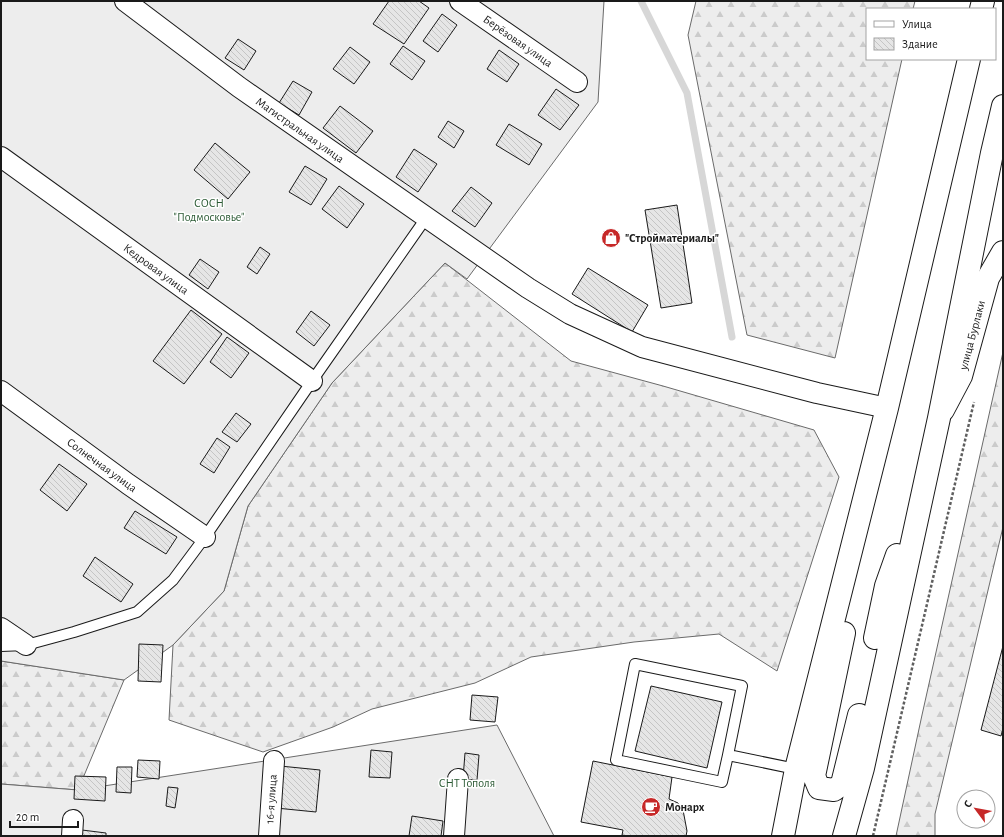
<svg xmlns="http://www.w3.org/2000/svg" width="1004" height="837" viewBox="0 0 1004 837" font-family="'Alegreya Sans',sans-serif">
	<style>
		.forest { fill: url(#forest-firs); stroke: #6a6a6a }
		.garden { fill: #ededed; stroke: #6a6a6a }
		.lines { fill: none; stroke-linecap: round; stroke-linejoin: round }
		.stream { stroke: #d7d7d7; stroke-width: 7 }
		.building { fill: url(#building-back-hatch); stroke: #1a1a1a }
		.lane-casing { stroke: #1a1a1a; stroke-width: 12 }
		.street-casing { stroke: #1a1a1a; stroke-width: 22 }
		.secondary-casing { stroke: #1a1a1a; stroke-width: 24 }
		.highway-casing { stroke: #1a1a1a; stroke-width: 24 }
		.path { stroke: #5f5f5f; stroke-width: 2.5; stroke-dasharray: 3 2; stroke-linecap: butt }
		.lane { stroke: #fff; stroke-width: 10 }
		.street { stroke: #fff; stroke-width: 20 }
		.secondary { stroke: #fff; stroke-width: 22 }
		.highway { stroke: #fff; stroke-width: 22 }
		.labels { text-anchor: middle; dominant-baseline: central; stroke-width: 3; stroke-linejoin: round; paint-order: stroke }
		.street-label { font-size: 12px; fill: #1a1a1a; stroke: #fff }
		.park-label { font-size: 12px; fill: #2b5a34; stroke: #fff }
		.poi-label { font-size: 12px; font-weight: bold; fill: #1a1a1a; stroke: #fff; text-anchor: start }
	</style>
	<defs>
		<pattern id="forest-firs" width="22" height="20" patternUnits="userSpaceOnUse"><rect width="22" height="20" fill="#ededed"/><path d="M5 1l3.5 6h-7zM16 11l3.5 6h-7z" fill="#cbcbcb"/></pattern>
		<pattern id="building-back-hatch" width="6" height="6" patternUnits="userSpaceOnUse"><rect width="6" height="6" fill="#e6e6e6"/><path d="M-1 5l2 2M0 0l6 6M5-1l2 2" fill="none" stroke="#c5c5c5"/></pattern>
	</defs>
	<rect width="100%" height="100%" fill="#fff"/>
	<path class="forest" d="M 696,1 L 915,1 L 913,9 L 867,9 L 867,59 L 902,59 L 835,358 L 747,335 L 688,35 Z
		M 445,263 L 571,361 L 663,386 L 814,430 L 839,477 L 777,671 L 719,634 L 634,642 L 531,657 L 475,683 L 372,709 L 333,727 L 263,752 L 169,720 L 173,645 L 224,591 L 248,506 L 332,383 Z
		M 1003,352 L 1003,527 L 935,814 L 935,836 L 896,836 L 922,715 Z
		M 1,661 L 124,680 L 78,790 L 1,784 Z"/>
	<path class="garden" d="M 1,1 L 604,1 L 598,102 L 467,279 L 445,263 L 332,383 L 248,506 L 224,591 L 173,645 L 124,680 L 1,661 Z
		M 497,725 L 554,836 L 1,836 L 1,784 L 78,790 Z"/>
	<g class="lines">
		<path class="stream" d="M 641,1 L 687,93 L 732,337"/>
	</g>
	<path class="building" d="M 389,1 L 419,1 L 429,8 L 404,44 L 373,24 Z
		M 442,14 L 457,25 L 438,52 L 423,41 Z
		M 238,39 L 256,51 L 244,70 L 225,58 Z
		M 403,46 L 425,61 L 412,80 L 390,64 Z
		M 350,47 L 370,62 L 354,84 L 333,69 Z
		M 499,50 L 519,64 L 507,82 L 487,69 Z
		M 293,81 L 312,92 L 299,115 L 279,103 Z
		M 556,89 L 579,105 L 560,130 L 538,115 Z
		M 340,106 L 373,131 L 356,153 L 323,128 Z
		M 448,121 L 464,131 L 454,148 L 438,137 Z
		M 509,124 L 542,144 L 529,165 L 496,145 Z
		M 215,143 L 250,172 L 228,199 L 194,170 Z
		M 414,149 L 437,164 L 418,192 L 396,177 Z
		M 305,166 L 327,179 L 311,205 L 289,192 Z
		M 339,186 L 364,204 L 347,228 L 322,209 Z
		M 471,187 L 492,203 L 475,227 L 452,211 Z
		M 677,205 L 692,303 L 661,308 L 645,210 Z
		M 260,247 L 270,254 L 257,274 L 247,267 Z
		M 200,259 L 219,272 L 208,289 L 189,275 Z
		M 588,268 L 648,305 L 632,332 L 572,294 Z
		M 191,310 L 222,334 L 184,384 L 153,361 Z
		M 311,311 L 330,325 L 314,346 L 296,332 Z
		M 227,337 L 249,353 L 231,378 L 210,362 Z
		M 236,413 L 251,424 L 237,442 L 222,432 Z
		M 217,438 L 230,447 L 214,473 L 200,464 Z
		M 59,464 L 87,484 L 67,511 L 40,490 Z
		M 135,511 L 177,537 L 166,554 L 124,528 Z
		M 95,557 L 133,584 L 121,602 L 83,576 Z
		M 139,644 L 163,645 L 161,682 L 138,681 Z
		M 1003,646 L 1003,728 L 1001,736 L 981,730 Z
		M 651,686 L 722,702 L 707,768 L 635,751 Z
		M 472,695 L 498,697 L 495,722 L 470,720 Z
		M 371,750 L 392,752 L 390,778 L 369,777 Z
		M 465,753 L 479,755 L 477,780 L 463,779 Z
		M 138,760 L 160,761 L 159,779 L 137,777 Z
		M 593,761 L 672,777 L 669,799 L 678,803 L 683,810 L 687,831 L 686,836 L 627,836 L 622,835 L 623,830 L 581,822 Z
		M 280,766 L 320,770 L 316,812 L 276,808 Z
		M 117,767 L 132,767 L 131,793 L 116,792 Z
		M 75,776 L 106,777 L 105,801 L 74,799 Z
		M 168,787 L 178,788 L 175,808 L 166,806 Z
		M 412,816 L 443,821 L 441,836 L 409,836 Z
		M 82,830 L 106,833 L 106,836 L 81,836 Z"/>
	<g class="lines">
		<g class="lane-casing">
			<path id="lane" d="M 1,646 L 26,645 L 74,632 L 137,612 L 173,580 L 205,537 L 312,381 L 426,218
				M 728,755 L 722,782 L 616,760 L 635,664 L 742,686 L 728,755 L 796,769"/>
		</g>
		<g class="street-casing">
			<path id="street" d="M 125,1 L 239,87 L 528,288 L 570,314 L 642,347 L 817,393 L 887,408
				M 460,1 L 577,82
				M 1,157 L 312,381
				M 1,391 L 128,484 L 205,537
				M 1,628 L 26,645
				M 72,836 L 73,820
				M 269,836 L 274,761
				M 454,836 L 458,779"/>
		</g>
		<g class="secondary-casing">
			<path id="secondary" d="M 943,410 L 961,376 L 988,278 L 1003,252"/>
		</g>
		<g class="highway-casing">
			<path id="highway" d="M 981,9 L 983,1
				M 844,633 L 814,776 L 819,788 L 834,790 L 842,784 L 859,715
				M 875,638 L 886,586 L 897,555
				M 783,836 L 796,769 L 887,408 L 969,59
				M 844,836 L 863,768 L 939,418 L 992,153 L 1003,106"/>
		</g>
		<path class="path" d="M 873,836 L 974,402"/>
		<use href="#lane" class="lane"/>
		<use href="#street" class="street"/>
		<use href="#secondary" class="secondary"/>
		<use href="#highway" class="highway"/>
	</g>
	<defs>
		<g id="shop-disc" transform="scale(1)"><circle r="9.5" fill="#c62828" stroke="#fff"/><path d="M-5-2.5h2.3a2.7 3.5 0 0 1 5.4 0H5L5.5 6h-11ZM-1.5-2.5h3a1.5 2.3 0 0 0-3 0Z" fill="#fff"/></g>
		<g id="cafe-disc" transform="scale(1)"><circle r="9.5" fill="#c62828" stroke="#fff"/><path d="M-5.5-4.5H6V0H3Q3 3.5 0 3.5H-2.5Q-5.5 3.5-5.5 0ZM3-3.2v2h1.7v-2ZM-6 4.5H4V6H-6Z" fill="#fff"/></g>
	</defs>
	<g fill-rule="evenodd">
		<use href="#shop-disc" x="611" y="238"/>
		<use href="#cafe-disc" x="651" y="807"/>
	</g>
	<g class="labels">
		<g class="street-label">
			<text transform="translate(518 41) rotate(35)">Берёзовая улица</text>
			<text transform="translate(300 130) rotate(35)">Магистральная улица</text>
			<text transform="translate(156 269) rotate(36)">Кедровая улица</text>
			<text transform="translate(972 335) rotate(-75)">улица Бурлаки</text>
			<text transform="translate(102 465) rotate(36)">Солнечная улица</text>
			<text transform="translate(271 799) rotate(-86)">16-я улица</text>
		</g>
		<g class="park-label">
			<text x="209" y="203">СОСН<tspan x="209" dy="14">"Подмосковье"</tspan></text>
			<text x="467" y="783">СНТ Тополя</text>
		</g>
		<g class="poi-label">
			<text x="625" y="238">"Стройматериалы"</text>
			<text x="665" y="807">Монарх</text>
		</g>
	</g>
	<rect width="1004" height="837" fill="none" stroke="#1a1a1a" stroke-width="4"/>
	<rect x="866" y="8" width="130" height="52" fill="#ffffff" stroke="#a3a3a3"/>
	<rect x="874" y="21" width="20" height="6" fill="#ffffff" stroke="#a3a3a3"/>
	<text x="902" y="28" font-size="12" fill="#1a1a1a">Улица</text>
	<rect x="874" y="38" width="20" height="12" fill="url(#building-back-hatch)" stroke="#a3a3a3"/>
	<text x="902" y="48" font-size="12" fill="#1a1a1a">Здание</text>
	<g transform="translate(976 809) rotate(302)"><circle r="19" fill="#ffffff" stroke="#a3a3a3"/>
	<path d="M0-3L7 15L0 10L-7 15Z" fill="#c62828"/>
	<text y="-6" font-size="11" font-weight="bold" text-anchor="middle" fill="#1a1a1a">С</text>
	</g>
	<path d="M10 821v6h68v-6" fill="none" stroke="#1a1a1a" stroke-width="2"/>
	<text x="16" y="821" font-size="12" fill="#1a1a1a" stroke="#ffffff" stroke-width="3" paint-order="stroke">20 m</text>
</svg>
